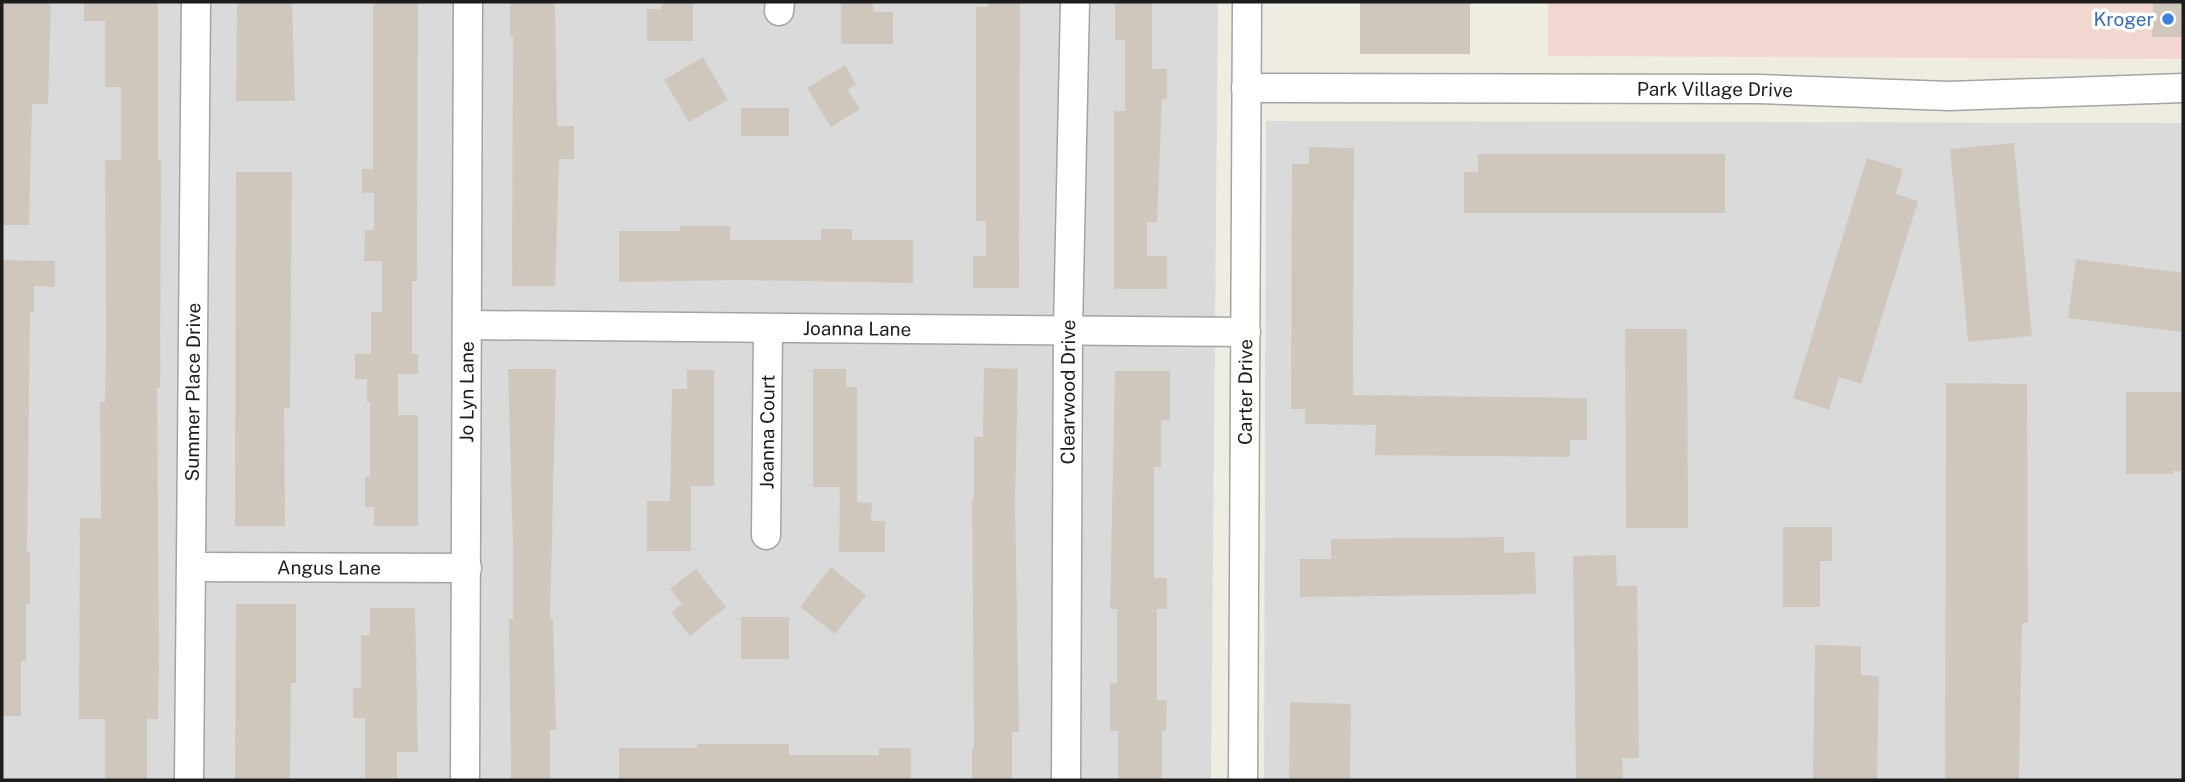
<svg xmlns="http://www.w3.org/2000/svg" width="2185" height="782" viewBox="0 0 2185 782" font-family="'Public Sans',sans-serif">
	<style>
		.residential { fill: #dbdada }
		.commercial { fill: #f2d7d0 }
		.building { fill: #cfc7bb }
		.lines { fill: none; stroke-linecap: round; stroke-linejoin: round }
		.minor-casing { stroke: #a4a4a4; stroke-width: 31 }
		.minor { stroke: #fff; stroke-width: 28 }
		.shop-dot { fill: #3f7fe0; stroke: #fff; stroke-width: 2.5 }
		.labels { text-anchor: middle; dominant-baseline: central; stroke-width: 7; stroke-linejoin: round; paint-order: stroke }
		.shop-label { font-size: 19px; fill: #366cbe; stroke: #fff; text-anchor: end }
		.street-label { font-size: 19px; fill: #1d1d1d; stroke: #fff }
	</style>
	<rect width="100%" height="100%" fill="#efede2"/>
	<path class="residential" d="M 2,2 L 1218,2 L 1211,780 L 2,780 Z
		M 1266,121 L 2183,123 L 2183,780 L 1264,780 Z"/>
	<path class="commercial" d="M 1548,2 L 2183,2 L 2183,59 L 1548,56 Z"/>
	<path class="building" d="M 2,2 L 51,2 L 48,104 L 32,104 L 29,225 L 2,225 Z
		M 84,2 L 158,2 L 158,160 L 161,160 L 160,388 L 157,388 L 159,656 L 158,719 L 147,719 L 147,780 L 105,780 L 105,719 L 79,719 L 80,518 L 101,518 L 100,402 L 105,402 L 106,340 L 105,160 L 121,160 L 121,87 L 105,87 L 105,21 L 84,21 Z
		M 237,2 L 292,2 L 295,101 L 236,101 Z
		M 373,2 L 418,2 L 417,281 L 412,281 L 412,354 L 418,354 L 418,374 L 398,374 L 398,415 L 418,415 L 418,526 L 374,526 L 374,507 L 365,507 L 365,477 L 370,477 L 370,402 L 367,402 L 367,379 L 355,379 L 355,354 L 371,354 L 371,312 L 382,312 L 382,261 L 364,261 L 365,230 L 374,230 L 374,193 L 362,193 L 362,169 L 373,169 Z
		M 510,2 L 555,2 L 557,126 L 574,126 L 574,159 L 559,159 L 555,286 L 512,286 L 513,36 L 510,36 Z
		M 661,2 L 693,2 L 693,41 L 647,41 L 647,9 L 661,9 Z
		M 841,2 L 873,2 L 873,12 L 893,12 L 893,44 L 841,44 Z
		M 988,2 L 1020,2 L 1019,288 L 973,288 L 973,256 L 986,256 L 986,221 L 976,221 L 976,7 L 988,7 Z
		M 1115,2 L 1152,2 L 1152,69 L 1167,69 L 1167,99 L 1162,99 L 1157,222 L 1147,222 L 1147,256 L 1167,256 L 1167,289 L 1114,289 L 1114,111 L 1125,111 L 1125,40 L 1115,40 Z
		M 1360,2 L 1470,2 L 1470,54 L 1360,54 Z
		M 2153,2 L 2183,2 L 2183,37 L 2152,37 Z
		M 703,57 L 728,100 L 689,122 L 664,80 Z
		M 845,65 L 856,84 L 848,90 L 860,109 L 831,127 L 807,88 Z
		M 741,108 L 789,108 L 789,136 L 741,136 Z
		M 2014,143 L 2032,336 L 1968,342 L 1950,149 Z
		M 1309,147 L 1354,148 L 1353,395 L 1587,398 L 1587,440 L 1570,440 L 1570,457 L 1375,455 L 1376,425 L 1305,424 L 1305,409 L 1291,409 L 1292,164 L 1309,164 Z
		M 1478,154 L 1725,154 L 1725,213 L 1464,213 L 1464,172 L 1478,172 Z
		M 1867,158 L 1903,169 L 1896,194 L 1918,201 L 1861,384 L 1839,377 L 1829,410 L 1793,398 Z
		M 236,172 L 292,172 L 290,408 L 284,408 L 285,526 L 235,526 Z
		M 680,226 L 730,226 L 730,240 L 821,240 L 821,229 L 852,229 L 852,240 L 913,240 L 913,283 L 741,280 L 619,282 L 619,231 L 680,231 Z
		M 2076,259 L 2183,273 L 2183,332 L 2068,318 Z
		M 2,260 L 55,261 L 55,287 L 34,286 L 34,312 L 30,312 L 27,552 L 30,552 L 30,604 L 26,604 L 26,661 L 21,661 L 21,716 L 2,716 Z
		M 1625,329 L 1687,329 L 1688,528 L 1626,528 Z
		M 984,368 L 1018,369 L 1015,504 L 1019,732 L 1012,732 L 1012,780 L 972,780 L 972,748 L 974,748 L 972,499 L 974,498 L 974,437 L 983,437 Z
		M 508,369 L 556,369 L 550,619 L 553,619 L 556,730 L 550,730 L 550,780 L 511,780 L 509,619 L 513,619 L 513,547 Z
		M 813,369 L 846,369 L 846,387 L 857,387 L 857,502 L 872,503 L 871,521 L 885,521 L 885,552 L 839,552 L 840,487 L 813,487 Z
		M 687,370 L 714,370 L 714,486 L 691,486 L 691,551 L 647,551 L 647,501 L 670,501 L 672,389 L 687,389 Z
		M 1115,371 L 1170,371 L 1170,420 L 1161,420 L 1161,467 L 1154,467 L 1154,578 L 1167,578 L 1167,609 L 1157,609 L 1157,700 L 1167,700 L 1166,731 L 1162,731 L 1162,780 L 1118,780 L 1118,731 L 1110,731 L 1110,683 L 1117,683 L 1117,609 L 1110,609 Z
		M 1946,383 L 2027,384 L 2028,623 L 2022,623 L 2019,780 L 1945,780 Z
		M 2126,392 L 2183,392 L 2183,471 L 2173,471 L 2173,474 L 2126,474 Z
		M 1783,527 L 1832,527 L 1832,561 L 1820,561 L 1820,607 L 1783,607 Z
		M 1504,537 L 1504,553 L 1535,552 L 1536,594 L 1300,597 L 1300,559 L 1331,559 L 1331,539 Z
		M 1616,555 L 1617,586 L 1637,586 L 1639,758 L 1622,758 L 1623,780 L 1576,780 L 1573,556 Z
		M 831,567 L 866,595 L 835,634 L 800,607 Z
		M 696,569 L 726,607 L 690,636 L 671,612 L 682,604 L 670,589 Z
		M 236,604 L 296,604 L 296,683 L 291,683 L 290,780 L 235,780 Z
		M 370,608 L 415,608 L 418,752 L 397,752 L 397,778 L 365,778 L 365,718 L 353,718 L 353,688 L 361,688 L 361,635 L 370,635 Z
		M 741,617 L 789,617 L 789,659 L 741,659 Z
		M 1815,645 L 1861,646 L 1861,675 L 1879,676 L 1877,780 L 1813,780 Z
		M 1290,702 L 1351,704 L 1350,780 L 1289,780 Z
		M 697,744 L 789,744 L 789,755 L 879,755 L 879,748 L 911,748 L 911,780 L 619,780 L 619,748 L 697,748 Z"/>
	<g class="lines">
		<g class="minor-casing">
			<g id="minor">
				<path d="M 779,11 L 780,2"/>
				<path id="s1" d="M 1246,88 L 1759,89 L 1949,96 L 2183,88"/>
				<path id="s2" d="M 467,325 L 1246,332"/>
				<path id="s3" d="M 766,535 L 768,329"/>
				<path id="s4" d="M 193,567 L 467,568"/>
				<path id="s5" d="M 189,780 L 196,2"/>
				<path id="s6" d="M 465,780 L 468,2"/>
				<path id="s7" d="M 1066,780 L 1068,329 L 1075,2"/>
				<path id="s8" d="M 1243,780 L 1247,2"/>
			</g>
		</g>
		<use href="#minor" class="minor"/>
	</g>
	<circle class="shop-dot" cx="2168" cy="19" r="7"/>
	<g class="labels">
		<g class="shop-label">
			<text x="2154" y="19">Kroger</text>
		</g>
		<g class="street-label">
			<text stroke="none"><textPath href="#s1" startOffset="469">Park Village Drive</textPath></text>
			<text stroke="none"><textPath href="#s2" startOffset="390">Joanna Lane</textPath></text>
			<text stroke="none"><textPath href="#s5" startOffset="388">Summer Place Drive</textPath></text>
			<text stroke="none"><textPath href="#s6" startOffset="388">Jo Lyn Lane</textPath></text>
			<text stroke="none"><textPath href="#s7" startOffset="388">Clearwood Drive</textPath></text>
			<text stroke="none"><textPath href="#s8" startOffset="388">Carter Drive</textPath></text>
			<text stroke="none"><textPath href="#s3" startOffset="103">Joanna Court</textPath></text>
			<text stroke="none"><textPath href="#s4" startOffset="136">Angus Lane</textPath></text>
		</g>
	</g>
	<rect width="2185" height="782" fill="none" stroke="#1d1d1d" stroke-width="7"/>
</svg>
